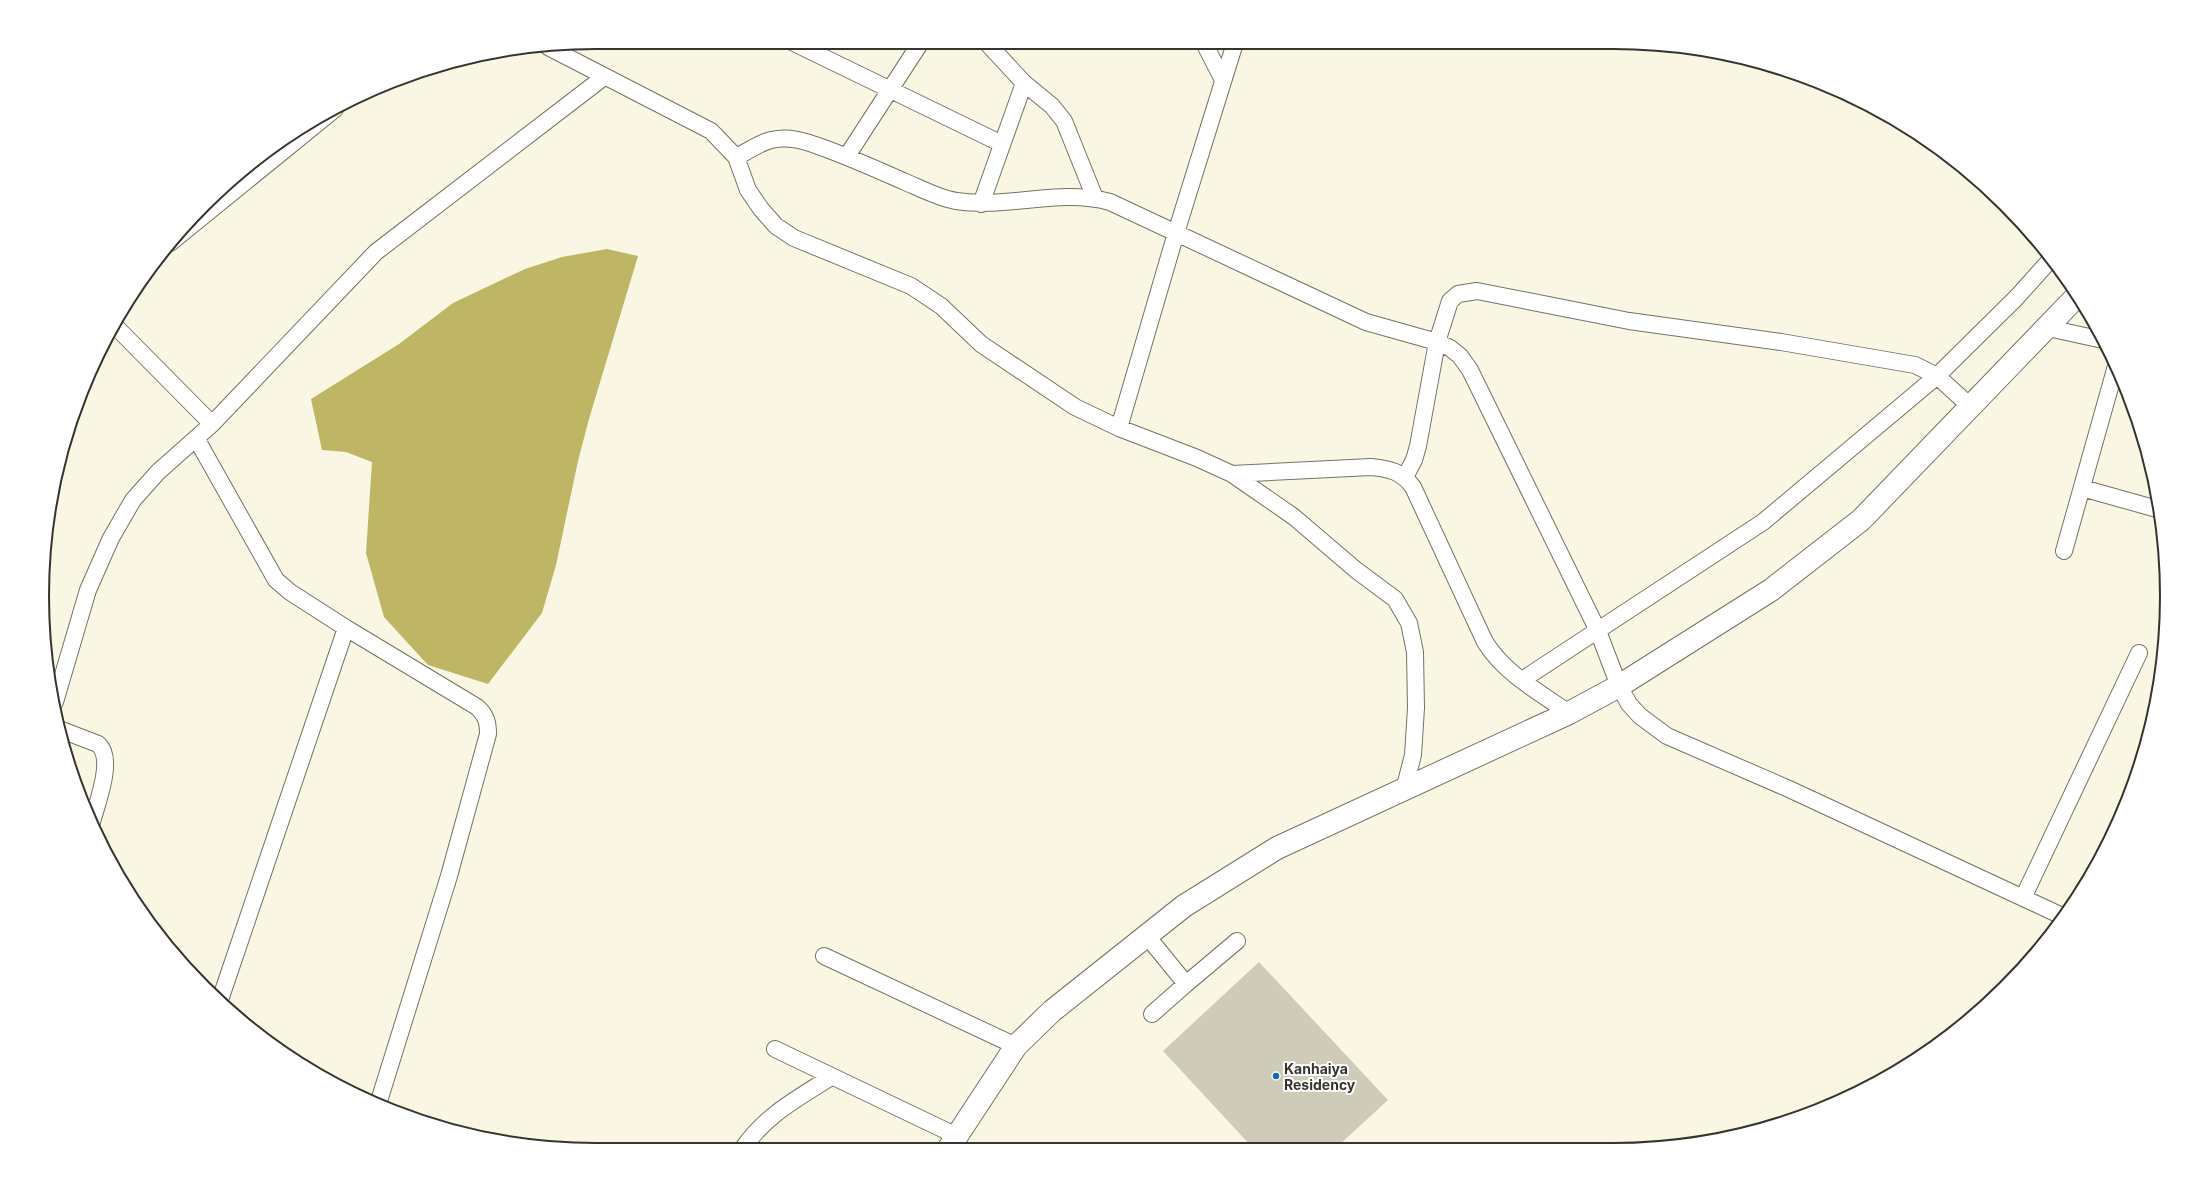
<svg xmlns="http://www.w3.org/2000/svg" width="2209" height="1192" viewBox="0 0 2209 1192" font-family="Inter,sans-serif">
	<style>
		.water { fill: #beb565 }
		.building { fill: #ceccb9 }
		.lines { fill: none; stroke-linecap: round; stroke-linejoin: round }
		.street-casing { stroke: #747362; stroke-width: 18 }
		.secondary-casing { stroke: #747362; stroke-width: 24 }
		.street { stroke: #fff; stroke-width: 16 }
		.secondary { stroke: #fff; stroke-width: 22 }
		.poi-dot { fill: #1767b5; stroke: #fff; stroke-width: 1.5 }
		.labels { text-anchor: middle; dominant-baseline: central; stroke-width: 4; stroke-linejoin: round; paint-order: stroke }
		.poi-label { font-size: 14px; font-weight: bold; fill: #35342d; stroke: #fff; text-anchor: start }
		.rim { fill: none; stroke: #35342d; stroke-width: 2 }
	</style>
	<rect width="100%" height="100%" fill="#f9f7e4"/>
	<path class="water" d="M 607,249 L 638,256 L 589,419 L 578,461 L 556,565 L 542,613 L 488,684 L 428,665 L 384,617 L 366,553 L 372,462 L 346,452 L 322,450 L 311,399 L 399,344 L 453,303 L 525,269 L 562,257 Z"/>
	<path class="building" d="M 1259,962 L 1388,1100 L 1338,1146 L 1252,1147 L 1163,1051 Z"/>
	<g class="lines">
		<g class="street-casing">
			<path id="street" d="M 792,42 L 1002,144
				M 986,42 L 1024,83 L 1052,106 L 1064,121 L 1095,198
				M 1204,43 L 1223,80
				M 548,47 L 711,131 L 736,157 L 748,190 L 761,209 L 776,226 L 794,238 L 911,286 L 941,306 L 981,344 L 1075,407 L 1119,428 L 1197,458 L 1232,474 L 1294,517 L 1356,570 L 1395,599 L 1409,623 L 1415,652 L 1416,708 L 1413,755 L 1404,790
				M 847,156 L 921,42
				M 736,157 C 747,152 759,143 771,140 C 789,136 805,141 821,147 C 849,157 876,169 903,181 C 920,188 938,198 956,201 C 1008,209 1059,188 1110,202 L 1366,322 L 1437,342 L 1450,348 L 1460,356 L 1470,370 L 1598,631 L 1619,686 L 1629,704 L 1640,716 L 1667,736 L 1789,789 L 2062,916
				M 981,204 L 1024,83
				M 170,243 L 335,109
				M 115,326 L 212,424
				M 2048,328 L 2103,340
				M 1119,428 L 1176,233 L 1235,43
				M 196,438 L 276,580 L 290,592 L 346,628 L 477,707 C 486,715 488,722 488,734 L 449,876 L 379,1101
				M 1232,474 L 1371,467 C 1390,469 1401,471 1413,487 L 1485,642 C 1505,674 1539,692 1569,713
				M 1405,477 L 1414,460 L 1418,446 L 1437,342 L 1450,301 L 1458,294 L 1477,291 L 1629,321 L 1781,342 L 1915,365 L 1937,376 L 1971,407
				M 2082,488 L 2157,509
				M 2064,551 L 2116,366
				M 1522,680 L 1763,522 L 1937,376 L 2017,297 L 2052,258
				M 55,702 L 88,590 L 111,538 L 133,500 L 158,472 L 212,424 L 376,252 L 604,77
				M 59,729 L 98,744 C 115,758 97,803 92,822
				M 2023,898 L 2139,653
				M 1147,936 L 1186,984 L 1237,941
				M 824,956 L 1016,1046
				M 220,1000 L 346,628
				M 1152,1014 L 1186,984
				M 775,1049 L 957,1136
				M 743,1148 C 767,1114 797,1099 831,1077"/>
		</g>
		<g class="secondary-casing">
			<path id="secondary" d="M 949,1148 L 1016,1046 L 1052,1011 L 1184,906 L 1277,848 L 1569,713 L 1619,686 L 1771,590 L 1861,520 L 2076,297"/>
		</g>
		<use href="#street" class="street"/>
		<use href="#secondary" class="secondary"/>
	</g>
	<circle class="poi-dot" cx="1276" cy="1076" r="4"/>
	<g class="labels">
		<g class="poi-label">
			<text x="1284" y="1068">Kanhaiya<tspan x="1284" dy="16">Residency</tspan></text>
		</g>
	</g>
	<path d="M0 0H2209V1192H0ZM596 49H1613A547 547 0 0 1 2160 596V596A547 547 0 0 1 1613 1143H596A547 547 0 0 1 49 596V596A547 547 0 0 1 596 49Z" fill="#fff" fill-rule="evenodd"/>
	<path class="rim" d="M596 49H1613A547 547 0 0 1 2160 596V596A547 547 0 0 1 1613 1143H596A547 547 0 0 1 49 596V596A547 547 0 0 1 596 49Z"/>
</svg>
